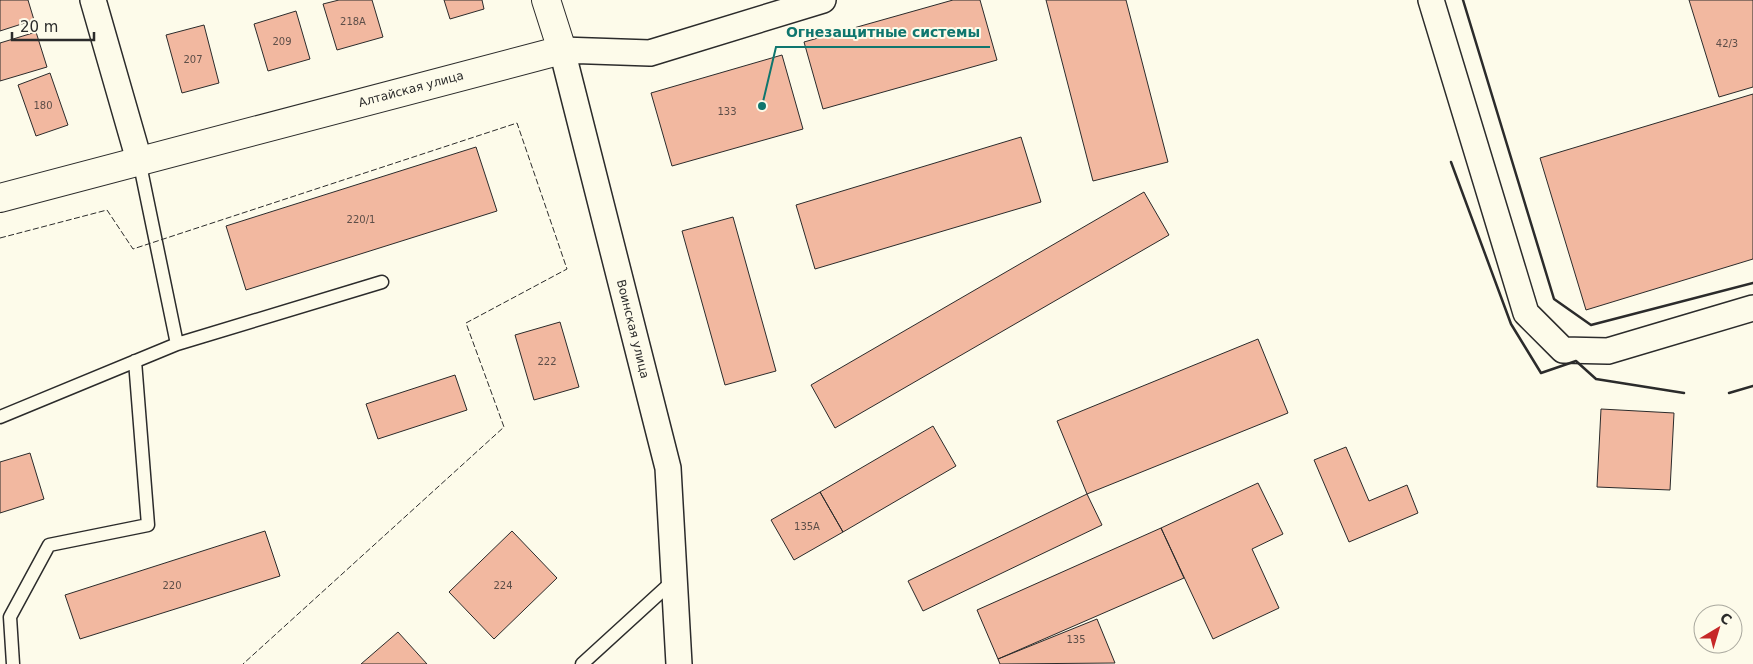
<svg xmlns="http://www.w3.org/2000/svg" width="1753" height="664" viewBox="0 0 1753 664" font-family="'DejaVu Sans',sans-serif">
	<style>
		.building { fill: #f2b8a0; stroke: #2b2b2b }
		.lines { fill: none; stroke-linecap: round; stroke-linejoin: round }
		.lane-casing { stroke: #2b2b2b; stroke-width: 15 }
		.street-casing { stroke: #2b2b2b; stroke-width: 28 }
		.secondary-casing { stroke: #2b2b2b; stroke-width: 30 }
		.lane { stroke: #fdfbea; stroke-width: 12 }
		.street { stroke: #fdfbea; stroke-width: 25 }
		.secondary { stroke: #fdfbea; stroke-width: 28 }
		.fence { stroke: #2b2b2b; stroke-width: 1; stroke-dasharray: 6 2.5; stroke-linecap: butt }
		.wall { stroke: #2b2b2b; stroke-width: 2.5 }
		.labels { text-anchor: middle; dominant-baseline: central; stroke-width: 4; stroke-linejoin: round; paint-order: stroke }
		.number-label { font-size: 10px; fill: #5d4e48 }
		.street-label { font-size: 12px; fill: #2b2b2b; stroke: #fdfbea }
		.leader { fill: none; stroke: #0f766e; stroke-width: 2 }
		.callout-dot { fill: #0f766e; stroke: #fdfbea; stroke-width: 2 }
		.callout-label { font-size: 14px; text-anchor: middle; font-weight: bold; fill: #0f766e; stroke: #fdfbea; stroke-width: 4; stroke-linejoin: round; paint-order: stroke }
	</style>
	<rect width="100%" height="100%" fill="#fdfbea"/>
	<path class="building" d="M 0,0 L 28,0 L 34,20 L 0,31 Z
		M 339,0 L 372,0 L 383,37 L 337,50 L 323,4 Z
		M 444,0 L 482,0 L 484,9 L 450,19 Z
		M 953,0 L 980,0 L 997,60 L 823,109 L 804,42 Z
		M 1046,0 L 1126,0 L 1168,162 L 1093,181 Z
		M 1689,0 L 1753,0 L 1753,87 L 1719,97 Z
		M 296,11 L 310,59 L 268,71 L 254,24 Z
		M 204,25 L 219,83 L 182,93 L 166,35 Z
		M 36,32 L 47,67 L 0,81 L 0,43 Z
		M 782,55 L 803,129 L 672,166 L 651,93 Z
		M 50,73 L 68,125 L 36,136 L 18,85 Z
		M 1753,94 L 1753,259 L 1586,310 L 1540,158 Z
		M 1021,137 L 1041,202 L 815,269 L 796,205 Z
		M 476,147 L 497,211 L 246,290 L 226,226 Z
		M 1144,192 L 1169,235 L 835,428 L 811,385 Z
		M 733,217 L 776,371 L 725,385 L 682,231 Z
		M 560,322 L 579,387 L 534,400 L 515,335 Z
		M 1258,339 L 1288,413 L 1087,494 L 1057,421 Z
		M 455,375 L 467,410 L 378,439 L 366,404 Z
		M 1601,409 L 1674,413 L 1670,490 L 1597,487 Z
		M 933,426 L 956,466 L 843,532 L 820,492 Z
		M 1346,447 L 1369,501 L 1407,485 L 1418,513 L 1349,542 L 1314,460 Z
		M 30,453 L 44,499 L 0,513 L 0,462 Z
		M 1258,483 L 1283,534 L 1252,549 L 1279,608 L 1213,639 L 1161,528 Z
		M 820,492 L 843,532 L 794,560 L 771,520 Z
		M 1087,494 L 1102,525 L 923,611 L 908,581 Z
		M 1161,528 L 1184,578 L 998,659 L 977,610 Z
		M 265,531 L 280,576 L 80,639 L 65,595 Z
		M 512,531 L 557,578 L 494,639 L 449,592 Z
		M 1097,619 L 1115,663 L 1000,664 L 998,659 Z
		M 398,632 L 427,664 L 361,664 Z"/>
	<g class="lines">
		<g class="lane-casing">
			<path id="lane" d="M 139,160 L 177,344
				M 0,417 L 177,344 L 382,282
				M 13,664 L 10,617 L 49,545 L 148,525 L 135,361
				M 582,664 L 674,580"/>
		</g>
		<g class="street-casing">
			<path id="street" d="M 93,0 L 139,160
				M 1431,0 L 1526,313 L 1563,350 L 1608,351 L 1753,308
				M 679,664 L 668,468 L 562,50 L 650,53 L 823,0"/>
		</g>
		<g class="secondary-casing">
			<path id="secondary" d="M 0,198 L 562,50 L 546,0"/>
		</g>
		<use href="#lane" class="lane"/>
		<use href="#street" class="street"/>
		<use href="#secondary" class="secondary"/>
		<path class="fence" d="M 0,238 L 107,210 L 133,249 L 517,123 L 567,269 L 466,323 L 504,427 L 243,664"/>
		<path class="wall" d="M 1463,0 L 1554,299 L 1591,325 L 1753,283
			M 1451,162 L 1511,324 L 1541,373 L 1576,361 L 1596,379 L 1684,393
			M 1729,393 L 1753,386"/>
	</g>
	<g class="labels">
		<g class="number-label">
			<text x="353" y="21">218А</text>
			<text x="282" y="41">209</text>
			<text x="1727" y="43">42/3</text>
			<text x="193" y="59">207</text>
			<text x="43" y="105">180</text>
			<text x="727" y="111">133</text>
			<text x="361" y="219">220/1</text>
			<text x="547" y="361">222</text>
			<text x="807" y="526">135А</text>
			<text x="172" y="585">220</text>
			<text x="503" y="585">224</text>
			<text x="1076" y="639">135</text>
		</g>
		<g class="street-label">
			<text transform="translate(411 89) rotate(-15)">Алтайская улица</text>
			<text transform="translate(633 329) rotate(76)">Воинская улица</text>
		</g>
	</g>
	<path class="leader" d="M762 106L776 47H990"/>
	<circle class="callout-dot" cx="762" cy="106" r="5"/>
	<g class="callout-label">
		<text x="883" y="37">Огнезащитные системы</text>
	</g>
	<g transform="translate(1718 629) rotate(38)"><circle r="24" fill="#fdfbea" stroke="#a9a89e"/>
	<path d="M0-4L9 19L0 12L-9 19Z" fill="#c62828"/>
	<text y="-8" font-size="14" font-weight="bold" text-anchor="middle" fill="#2b2b2b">С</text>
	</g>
	<path d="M12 32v8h82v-8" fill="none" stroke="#2b2b2b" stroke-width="2.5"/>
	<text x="20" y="32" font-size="15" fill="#2b2b2b" stroke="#fdfbea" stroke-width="4" paint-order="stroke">20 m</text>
</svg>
